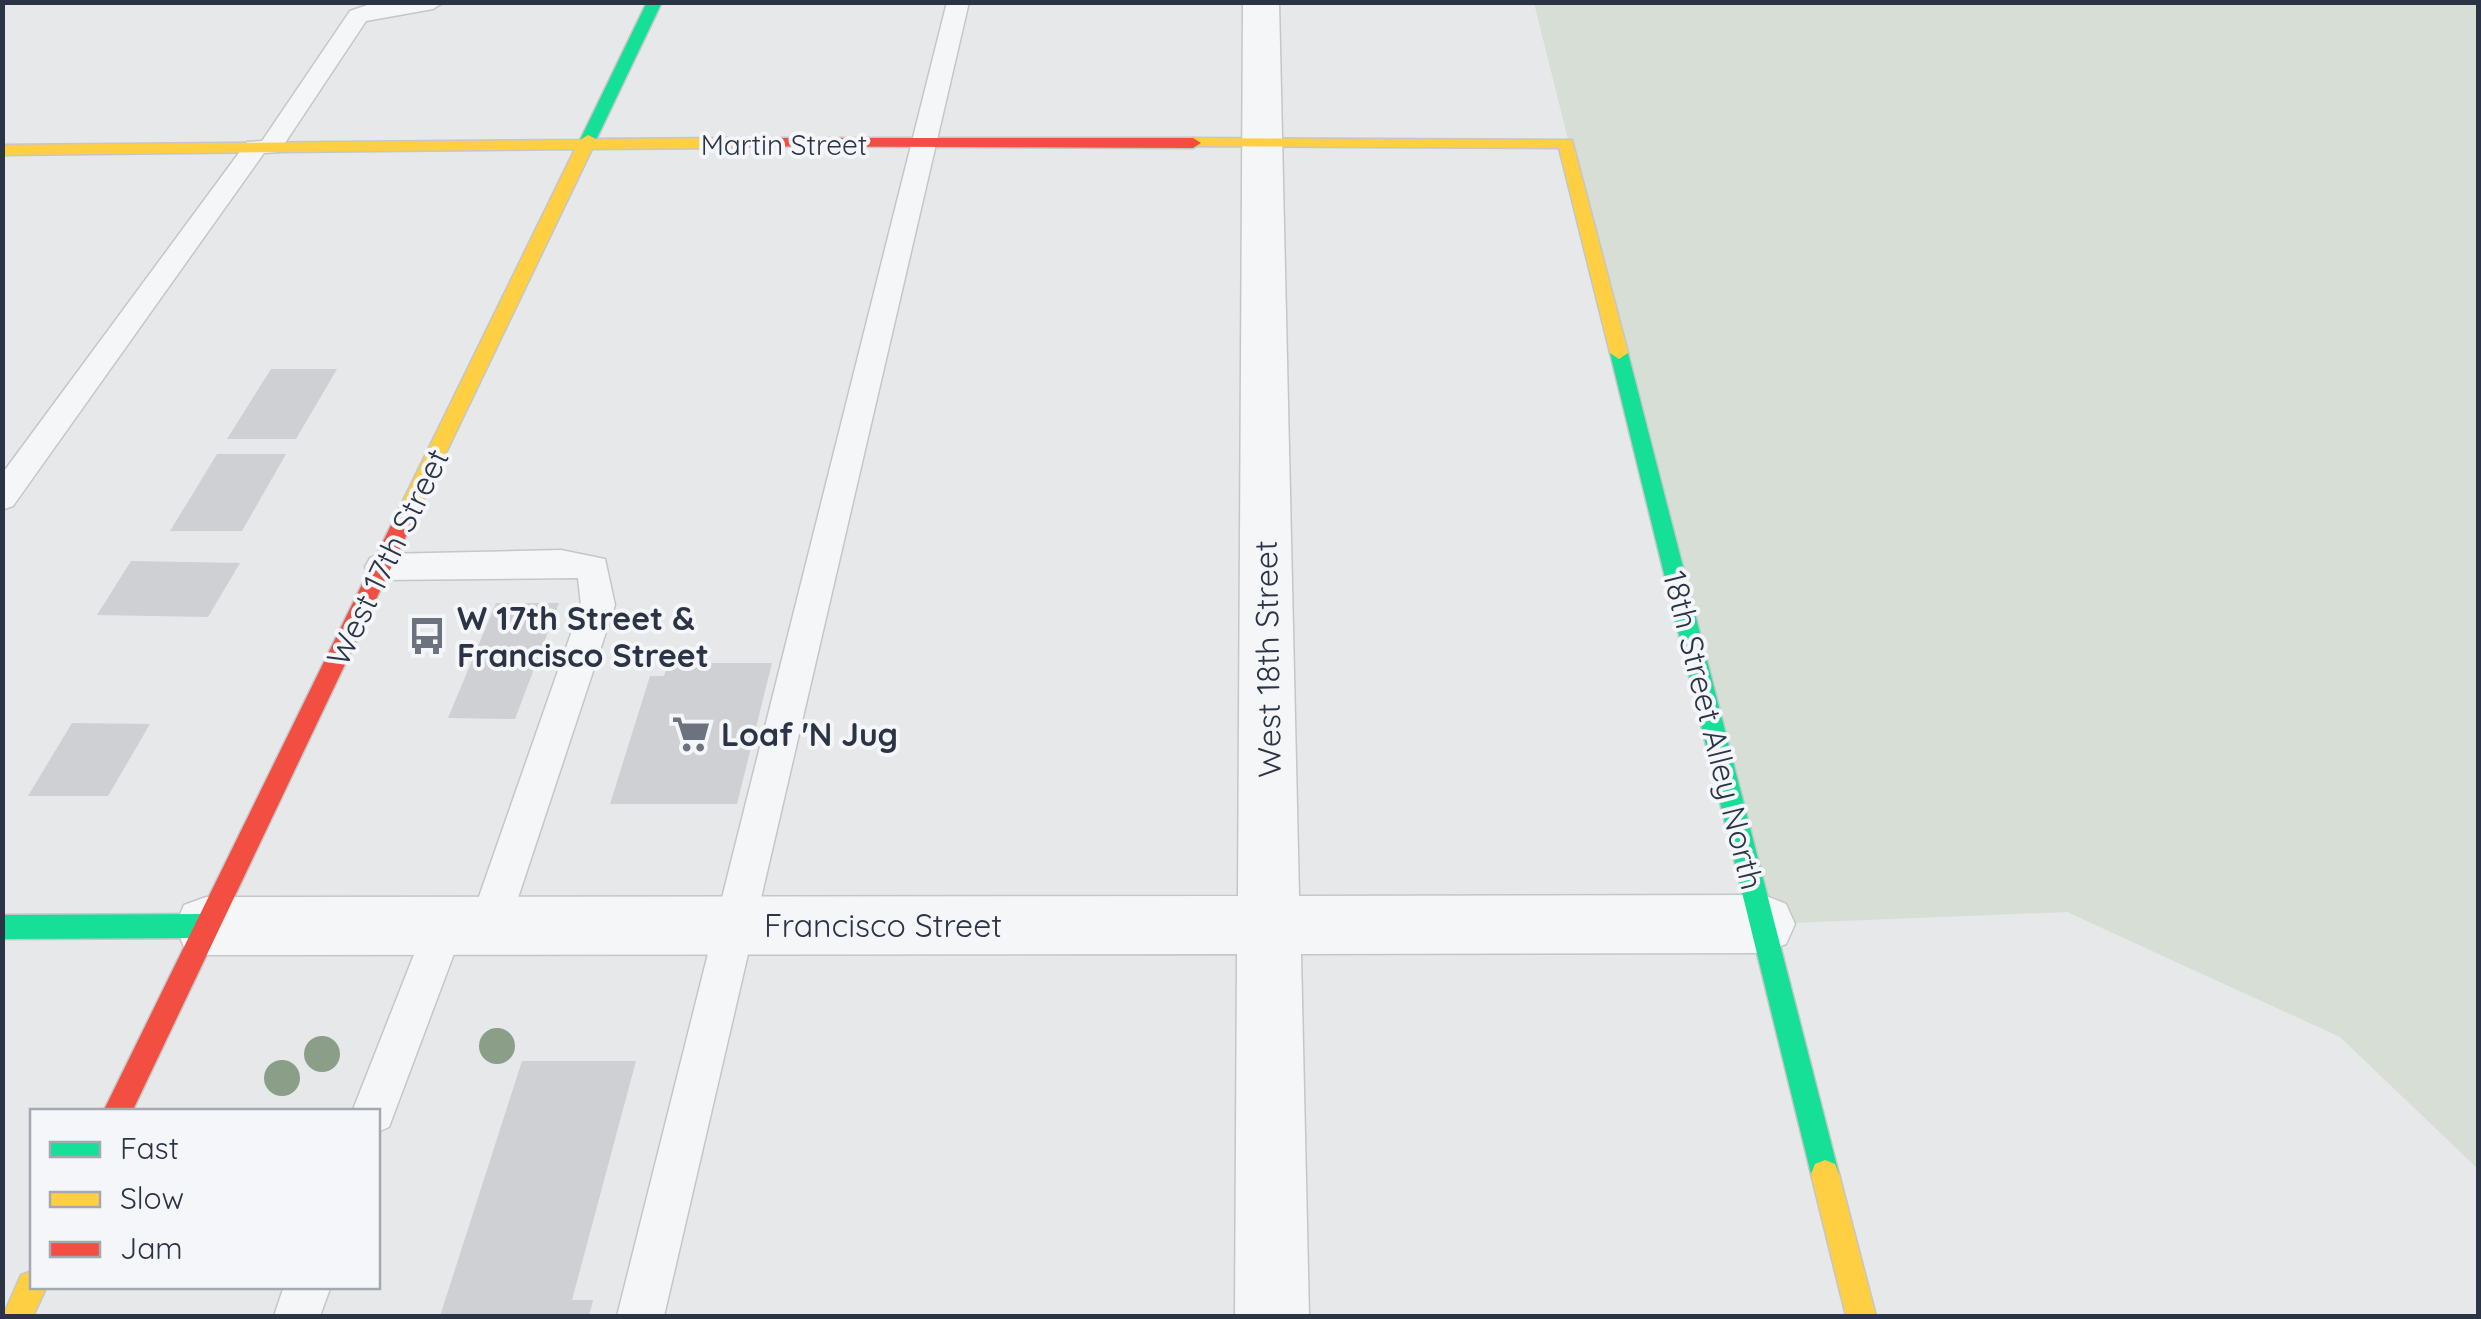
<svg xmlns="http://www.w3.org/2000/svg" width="2481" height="1319" viewBox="0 0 2481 1319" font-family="Quicksand,sans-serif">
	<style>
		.green { fill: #d6ded6 }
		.building { fill: #ced0d3 }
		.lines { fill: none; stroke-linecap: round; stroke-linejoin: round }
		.lane-casing { stroke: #c4c6c8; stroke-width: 3 }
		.street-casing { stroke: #c4c6c8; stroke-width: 3 }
		.fast-casing { stroke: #c4c6c8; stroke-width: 3 }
		.slow-casing { stroke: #c4c6c8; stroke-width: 3 }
		.jam-casing { stroke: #c4c6c8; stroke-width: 3 }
		.lane { fill: #f5f6f7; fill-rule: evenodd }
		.street { fill: #f5f6f7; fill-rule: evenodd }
		.fast { fill: #16e098; fill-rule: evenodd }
		.slow { fill: #ffcf43; fill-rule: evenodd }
		.jam { fill: #f24e42; fill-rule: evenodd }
		.tree { fill: #8a9e88 }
		.labels { text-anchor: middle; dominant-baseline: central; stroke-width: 8; stroke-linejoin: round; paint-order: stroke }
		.far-street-label { font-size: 28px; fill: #2b3445; stroke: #f4f6f9 }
		.street-label { font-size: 32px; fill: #2b3445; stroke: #f4f6f9 }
		.poi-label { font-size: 32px; font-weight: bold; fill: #2b3445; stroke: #f4f6f9; text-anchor: start }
	</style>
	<rect width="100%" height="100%" fill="#e6e8ea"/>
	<path class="green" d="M 1534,3 L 2478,3 L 2478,1169 L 2340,1037 L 2067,912 L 1764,924 Z"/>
	<path class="building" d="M 271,369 L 337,369 L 296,439 L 227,439 Z
		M 217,454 L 286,454 L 242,531 L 170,531 Z
		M 131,561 L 240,563 L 208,617 L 97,615 Z
		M 496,603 L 559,603 L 515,719 L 448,718 Z
		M 668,663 L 772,663 L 737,804 L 610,804 L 650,676 L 664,676 Z
		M 72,723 L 150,724 L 108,796 L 28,796 Z
		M 522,1061 L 636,1061 L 572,1300 L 593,1300 L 589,1316 L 440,1316 Z"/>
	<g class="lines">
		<g class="lane-casing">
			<path id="lane" d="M 376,2 L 444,2 L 433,9 L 366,21 L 279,152 L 264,153 L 13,506 L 2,510 L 2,474 L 247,142 L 262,141 L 350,11 Z
				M 947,2 L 969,2 L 664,1316 L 617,1316 Z
				M 561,550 L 605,559 L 615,605 L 508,928 L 502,941 L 488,947 L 474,941 L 468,928 L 581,605 L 578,578 L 382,580 L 370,576 L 365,567 L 370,558 L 382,554 Z
				M 444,909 L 458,914 L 464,927 L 389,1127 L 378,1132 L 378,1112 L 352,1112 L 430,914 Z
				M 284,1286 L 331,1286 L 320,1316 L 274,1316 Z"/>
		</g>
		<g class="street-casing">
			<path id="street" d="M 1243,2 L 1279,2 L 1299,896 L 1764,895 L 1786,904 L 1795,924 L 1786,944 L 1764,953 L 1301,954 L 1309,1316 L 1235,1316 L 1237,954 L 206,955 L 184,947 L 175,926 L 184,905 L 206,897 L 1238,896 Z"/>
		</g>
		<g class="fast-casing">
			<path id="fast" d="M 647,2 L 662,2 L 596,140 L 582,143 L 580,140 Z
				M 1619,347 L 1628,353 L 1839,1174 L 1835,1184 L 1825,1188 L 1815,1184 L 1811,1174 L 1610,353 Z
				M 206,914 L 215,918 L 219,926 L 215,934 L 206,938 L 2,939 L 2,915 Z"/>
		</g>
		<g class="slow-casing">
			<path id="slow" d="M 588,135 L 596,139 L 731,138 L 739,143 L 731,148 L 592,149 L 418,511 L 408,519 L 398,511 L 575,149 L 2,155 L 2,145 L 580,140 Z
				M 1193,138 L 1572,140 L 1628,353 L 1619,359 L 1610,353 L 1559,148 L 1187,146 L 1187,140 Z
				M 1825,1160 L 1835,1164 L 1839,1174 L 1876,1316 L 1846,1316 L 1811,1174 L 1815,1164 Z
				M 32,1271 L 32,1286 L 47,1286 L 33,1316 L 3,1316 L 21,1275 Z"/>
		</g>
		<g class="jam-casing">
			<path id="jam" d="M 731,138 L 1193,138 L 1201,143 L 1193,148 L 725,146 L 723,143 Z
				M 408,503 L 418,511 L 132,1112 L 103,1112 L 398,511 Z"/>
		</g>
		<use href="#lane" class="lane"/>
		<use href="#street" class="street"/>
		<use href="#fast" class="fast"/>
		<use href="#slow" class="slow"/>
		<use href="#jam" class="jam"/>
	</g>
	<g class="tree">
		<circle cx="497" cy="1046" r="18"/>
		<circle cx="322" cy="1054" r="18"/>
		<circle cx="282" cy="1078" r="18"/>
	</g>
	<defs>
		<g id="bus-bare" transform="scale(3)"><path d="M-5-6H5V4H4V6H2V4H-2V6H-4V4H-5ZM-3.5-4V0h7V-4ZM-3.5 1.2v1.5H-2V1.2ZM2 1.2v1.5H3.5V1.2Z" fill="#6c737f" stroke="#f4f6f9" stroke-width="2.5" paint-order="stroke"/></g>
		<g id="supermarket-bare" transform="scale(3)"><path d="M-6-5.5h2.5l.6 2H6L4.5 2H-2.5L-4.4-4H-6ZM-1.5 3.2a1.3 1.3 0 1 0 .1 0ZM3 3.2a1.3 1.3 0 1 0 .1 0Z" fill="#6c737f" stroke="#f4f6f9" stroke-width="2.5" paint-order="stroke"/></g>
	</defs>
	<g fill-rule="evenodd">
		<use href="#bus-bare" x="427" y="636"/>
		<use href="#supermarket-bare" x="691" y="734"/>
	</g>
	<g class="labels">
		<g class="far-street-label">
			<text x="784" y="144">Martin Street</text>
		</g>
		<g class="street-label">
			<text transform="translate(387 557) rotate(-64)">West 17th Street</text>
			<text transform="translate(1267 659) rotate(-91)">West 18th Street</text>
			<text transform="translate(1714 730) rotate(76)">18th Street Alley North</text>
			<text x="883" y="925">Francisco Street</text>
		</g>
		<g class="poi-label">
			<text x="457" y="618">W 17th Street &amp;<tspan x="457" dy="37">Francisco Street</tspan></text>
			<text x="721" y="734">Loaf 'N Jug</text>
		</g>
	</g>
	<rect width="2481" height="1319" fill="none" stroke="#2b3445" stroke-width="10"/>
	<rect x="30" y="1109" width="350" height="180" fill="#f4f6f9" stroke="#a4a8b1" stroke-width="2.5"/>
	<rect x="50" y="1142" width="50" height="15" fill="#16e098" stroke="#a4a8b1" stroke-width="2.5"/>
	<text x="120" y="1159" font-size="30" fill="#2b3445">Fast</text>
	<rect x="50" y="1192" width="50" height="15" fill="#ffcf43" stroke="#a4a8b1" stroke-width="2.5"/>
	<text x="120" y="1209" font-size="30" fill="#2b3445">Slow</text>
	<rect x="50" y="1242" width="50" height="15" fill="#f24e42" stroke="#a4a8b1" stroke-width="2.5"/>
	<text x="120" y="1259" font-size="30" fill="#2b3445">Jam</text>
</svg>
